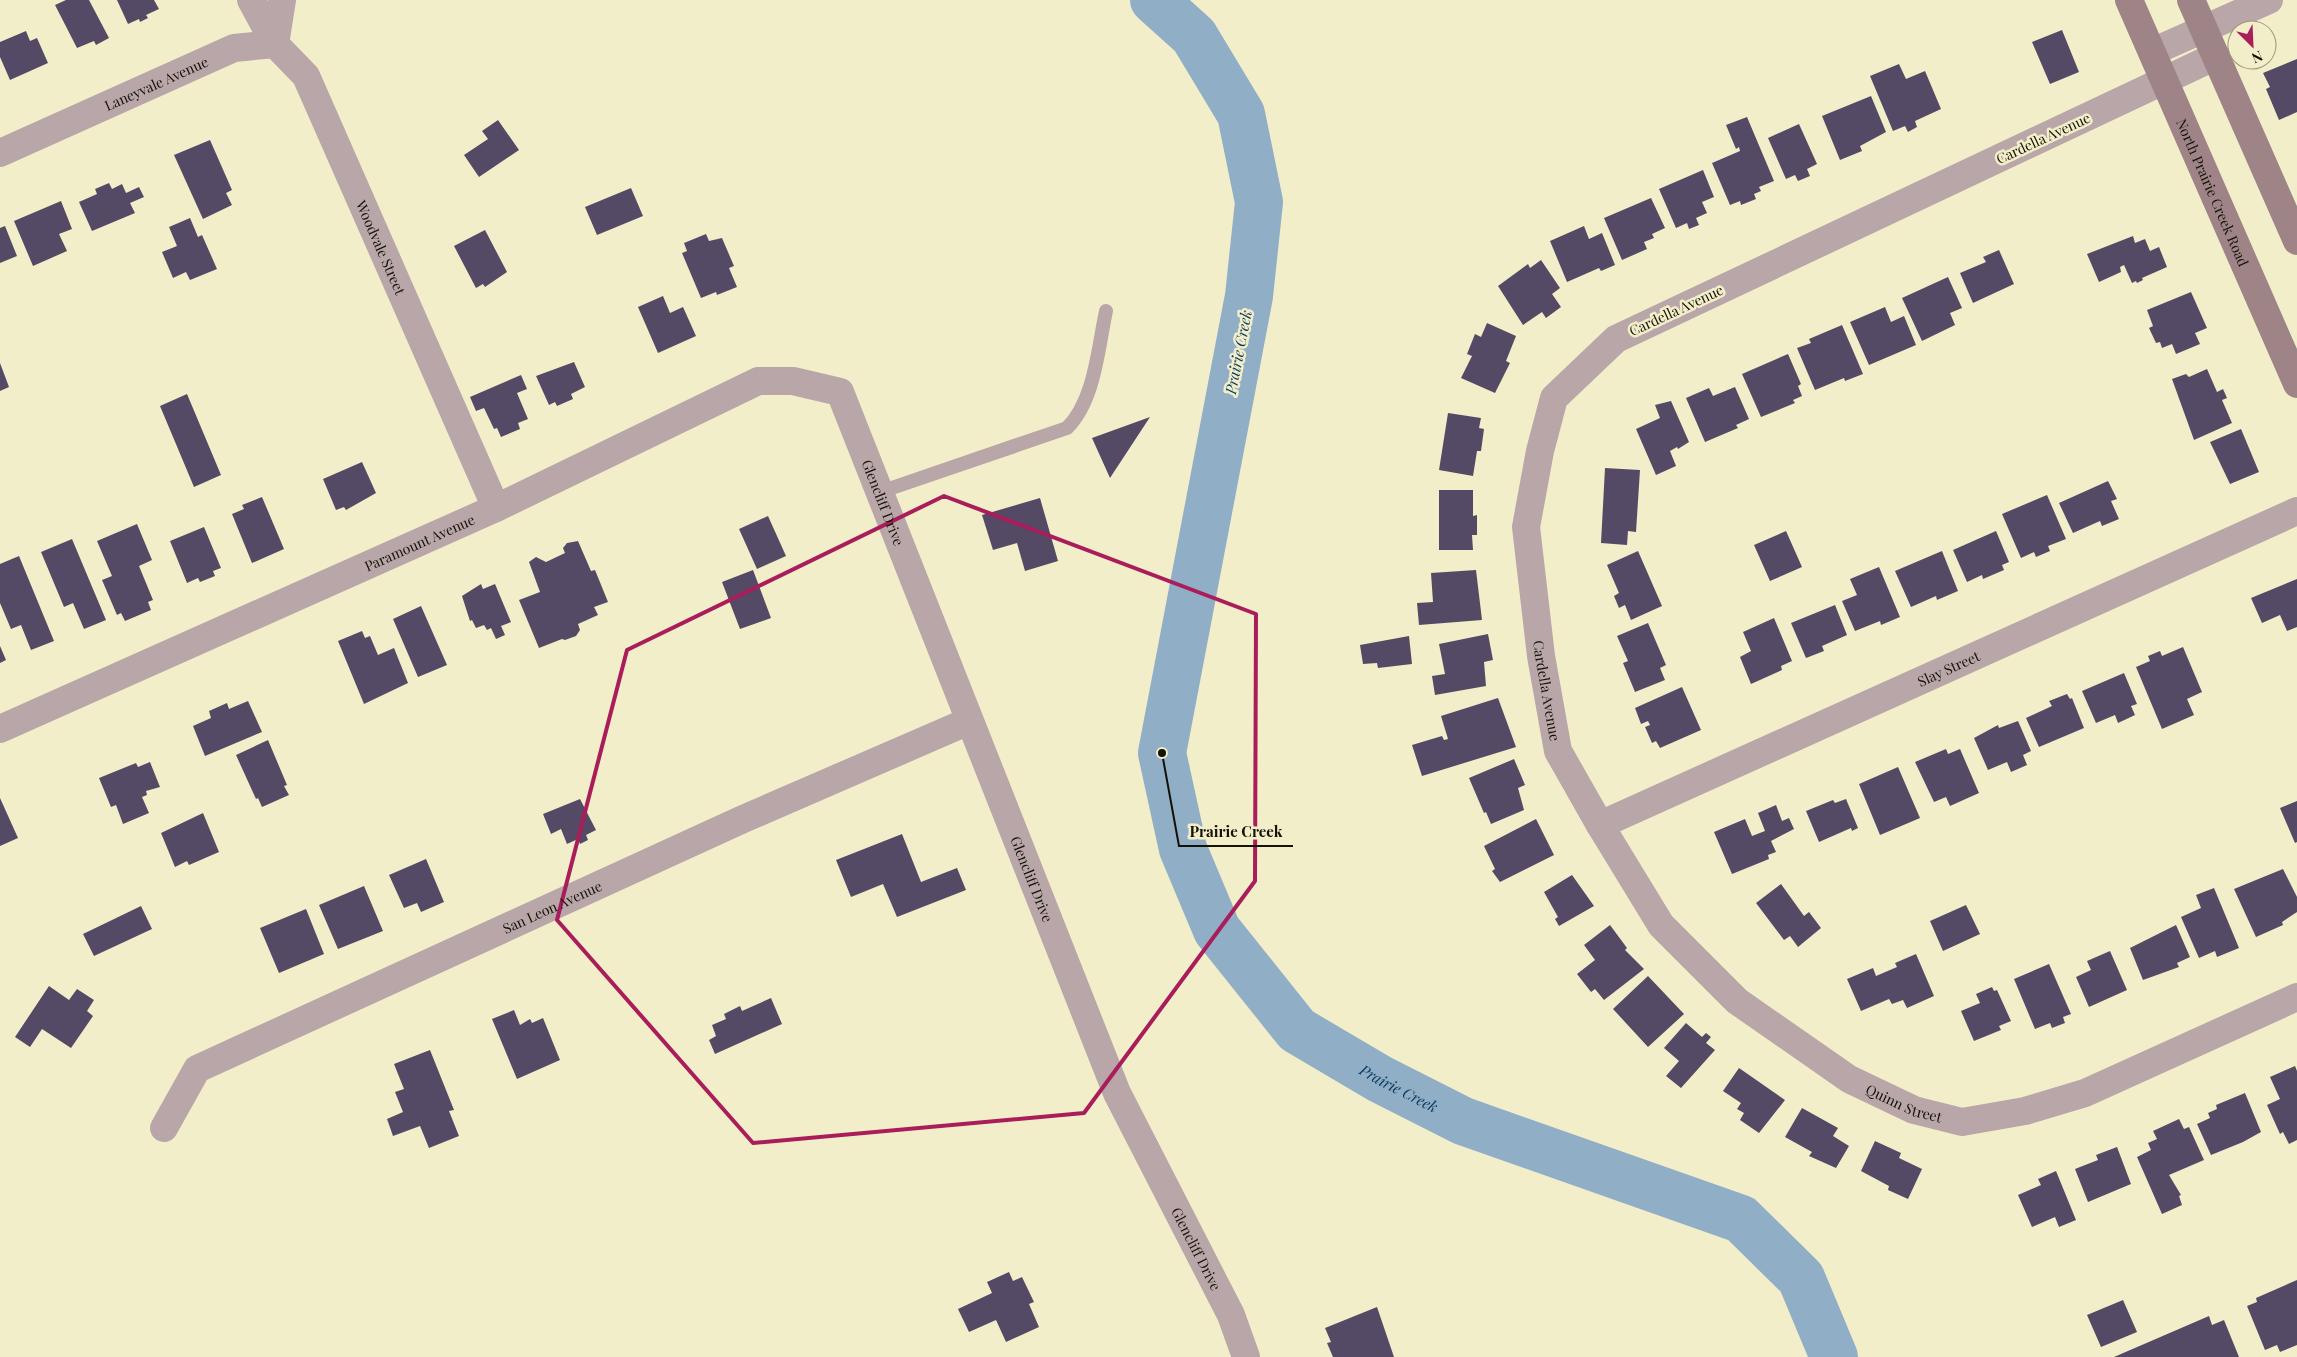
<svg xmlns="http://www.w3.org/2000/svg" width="2297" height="1357" viewBox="0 0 2297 1357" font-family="'Playfair Display',serif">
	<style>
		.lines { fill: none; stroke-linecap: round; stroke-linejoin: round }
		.river { stroke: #91aec7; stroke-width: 48 }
		.building { fill: #544a66 }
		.service { stroke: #b8a6a8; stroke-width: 14 }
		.minor { stroke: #b8a6a8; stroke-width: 28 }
		.secondary { stroke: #9e8487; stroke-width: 28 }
		.marked { fill: none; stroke: #aa1d5b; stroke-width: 4; stroke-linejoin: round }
		.labels { text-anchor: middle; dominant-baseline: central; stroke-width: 5; stroke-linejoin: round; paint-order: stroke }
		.street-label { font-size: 14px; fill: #141105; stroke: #f3eeca }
		.water-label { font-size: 15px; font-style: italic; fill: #07395c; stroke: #f3eeca }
		.leader { fill: none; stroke: #141105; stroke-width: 2 }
		.callout-dot { fill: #141105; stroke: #f3eeca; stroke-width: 2 }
		.callout-label { font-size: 15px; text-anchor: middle; font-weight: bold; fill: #141105; stroke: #f3eeca; stroke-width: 5; stroke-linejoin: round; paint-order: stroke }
	</style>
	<rect width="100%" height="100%" fill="#f3eeca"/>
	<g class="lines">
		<path class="river" id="s1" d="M 1154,0 L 1194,36 L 1241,114 L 1259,202 L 1249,296 L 1162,753 L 1183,849 L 1217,930 L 1297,1030 L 1380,1079 L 1463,1121 L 1741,1219 L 1801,1278 L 1834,1357"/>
	</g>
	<path class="building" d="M 66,0 L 89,0 L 109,38 L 96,45 L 94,41 L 77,48 L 55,5 Z
		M 117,0 L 154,0 L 159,9 L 146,15 L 148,18 L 140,22 L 139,19 L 128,24 Z
		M 2062,30 L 2079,72 L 2050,84 L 2032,42 Z
		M 26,31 L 30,41 L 37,38 L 48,63 L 10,80 L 0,57 L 0,42 Z
		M 2297,59 L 2297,112 L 2279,120 L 2266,89 L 2270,87 L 2263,73 Z
		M 1899,64 L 1906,79 L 1925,71 L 1941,109 L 1915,121 L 1917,127 L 1908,132 L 1905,126 L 1893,131 L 1870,76 Z
		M 1871,96 L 1886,132 L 1860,146 L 1862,151 L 1840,160 L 1822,116 Z
		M 1747,117 L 1774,181 L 1759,187 L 1761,191 L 1754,194 L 1756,199 L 1741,205 L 1740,201 L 1730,205 L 1712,163 L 1740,151 L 1739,147 L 1736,149 L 1726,125 Z
		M 498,120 L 519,150 L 479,177 L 464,155 L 488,139 L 482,131 Z
		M 1799,124 L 1817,164 L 1807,169 L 1810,176 L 1798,181 L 1795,175 L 1786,179 L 1768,138 Z
		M 210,140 L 232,190 L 226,193 L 232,205 L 203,219 L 174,155 Z
		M 1703,170 L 1714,197 L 1702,202 L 1707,213 L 1696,218 L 1699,225 L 1689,229 L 1687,223 L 1676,228 L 1659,189 Z
		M 109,183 L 112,189 L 122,184 L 126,193 L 139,187 L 144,197 L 130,203 L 135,213 L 92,231 L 79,202 L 97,194 L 95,189 Z
		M 631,188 L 643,216 L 597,235 L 585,207 Z
		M 1651,198 L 1665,228 L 1652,234 L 1654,238 L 1644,242 L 1647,249 L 1622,260 L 1604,218 Z
		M 61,201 L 72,229 L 59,234 L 67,251 L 33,266 L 14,221 Z
		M 190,218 L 198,237 L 202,235 L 217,269 L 190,280 L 186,272 L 173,278 L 162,252 L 177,246 L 169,227 Z
		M 5,226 L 17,256 L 0,263 L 0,228 Z
		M 1584,226 L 1589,239 L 1602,233 L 1615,265 L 1601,271 L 1599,268 L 1567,282 L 1550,241 Z
		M 485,230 L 507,272 L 485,287 L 483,284 L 476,288 L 454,246 Z
		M 706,234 L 709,241 L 722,238 L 734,266 L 729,268 L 737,287 L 717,295 L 716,292 L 701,298 L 682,253 L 687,251 L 684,243 Z
		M 2133,236 L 2135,243 L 2145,239 L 2150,251 L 2159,247 L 2167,267 L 2142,278 L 2143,280 L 2137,283 L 2136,281 L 2132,283 L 2124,265 L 2120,267 L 2121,272 L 2099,282 L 2087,254 Z
		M 1999,250 L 2014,284 L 1973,303 L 1960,273 L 1986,262 L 1983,257 Z
		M 1541,260 L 1560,288 L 1552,294 L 1561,307 L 1546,318 L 1542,312 L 1523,325 L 1498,286 L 1528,264 L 1530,268 Z
		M 1948,277 L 1962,308 L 1950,313 L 1955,325 L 1922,341 L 1902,298 Z
		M 2191,292 L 2207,328 L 2195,333 L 2200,344 L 2176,354 L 2172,344 L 2162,348 L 2160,342 L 2156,343 L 2149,328 L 2153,326 L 2147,310 Z
		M 663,296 L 670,313 L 683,307 L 696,336 L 658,353 L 638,307 Z
		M 1885,307 L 1891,322 L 1904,316 L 1916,345 L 1869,365 L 1850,322 Z
		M 1487,323 L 1516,336 L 1506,361 L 1510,363 L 1495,393 L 1461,378 L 1472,356 L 1467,354 L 1475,334 L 1481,337 Z
		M 1842,325 L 1863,374 L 1845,381 L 1844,378 L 1815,390 L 1797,348 L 1811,343 L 1809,339 Z
		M 1788,354 L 1801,384 L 1798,386 L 1802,396 L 1793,400 L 1795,403 L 1761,417 L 1742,374 Z
		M 574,362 L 585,387 L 571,394 L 573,399 L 557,406 L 555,402 L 549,405 L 536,376 Z
		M 0,363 L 9,387 L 0,391 Z
		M 2207,369 L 2217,392 L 2223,389 L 2227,398 L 2222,400 L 2232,423 L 2194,440 L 2172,379 L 2186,374 L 2189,377 Z
		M 521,375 L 527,389 L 517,393 L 528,419 L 518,423 L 520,429 L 501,437 L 497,428 L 494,429 L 484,408 L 476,411 L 470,397 Z
		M 1735,387 L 1749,419 L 1736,425 L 1738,428 L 1705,442 L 1686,398 L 1709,388 L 1713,396 Z
		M 187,394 L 221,475 L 194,487 L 160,406 Z
		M 1671,401 L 1689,442 L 1678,449 L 1677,447 L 1670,451 L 1676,466 L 1656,475 L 1636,429 L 1660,418 L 1655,405 Z
		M 1448,413 L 1481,418 L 1479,428 L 1484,429 L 1481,451 L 1477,451 L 1473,476 L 1439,470 Z
		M 1150,417 L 1110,478 L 1092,438 Z
		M 2241,429 L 2259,472 L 2230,484 L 2210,442 Z
		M 362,462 L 376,493 L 346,510 L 344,507 L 336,510 L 323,479 Z
		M 1605,468 L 1640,470 L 1636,532 L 1628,531 L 1627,545 L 1601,543 Z
		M 2108,481 L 2117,499 L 2111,501 L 2119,519 L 2102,526 L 2100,521 L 2073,533 L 2059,503 Z
		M 1439,490 L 1473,490 L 1473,516 L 1477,515 L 1477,535 L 1472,535 L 1473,550 L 1439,550 Z
		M 2047,495 L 2066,539 L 2048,546 L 2050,551 L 2036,557 L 2034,552 L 2021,558 L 2002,514 Z
		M 262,497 L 284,549 L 252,563 L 232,514 L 244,509 L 242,505 Z
		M 1040,498 L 1058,561 L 1025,571 L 1017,543 L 993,550 L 982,515 Z
		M 768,516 L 786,556 L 757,569 L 739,529 Z
		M 137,524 L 152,560 L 139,566 L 153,600 L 148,602 L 151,610 L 125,621 L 121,613 L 117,615 L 102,580 L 112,576 L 97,541 Z
		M 204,527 L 221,568 L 213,571 L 215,576 L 200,582 L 198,578 L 187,583 L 170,541 Z
		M 1786,531 L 1802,567 L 1770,581 L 1754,545 Z
		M 1996,531 L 2009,562 L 2002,565 L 2004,570 L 1983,579 L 1982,575 L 1967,582 L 1953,550 Z
		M 72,539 L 106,620 L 84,629 L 73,603 L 64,607 L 41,552 Z
		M 578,541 L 591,571 L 595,570 L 608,602 L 594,607 L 598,615 L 578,624 L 580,630 L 576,636 L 565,640 L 562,639 L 539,648 L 519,600 L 540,592 L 529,562 L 536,557 L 546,562 L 565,553 L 563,548 L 567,543 Z
		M 1638,551 L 1662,606 L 1631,620 L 1625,605 L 1619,608 L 1614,596 L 1619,593 L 1607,565 Z
		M 1942,551 L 1958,591 L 1937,600 L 1936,596 L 1911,607 L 1895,571 Z
		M 19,556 L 54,641 L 31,650 L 21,625 L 11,629 L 0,603 L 0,564 Z
		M 1879,567 L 1900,617 L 1881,625 L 1880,621 L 1855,631 L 1842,601 L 1857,595 L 1850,579 Z
		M 753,570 L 771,618 L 740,629 L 722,582 Z
		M 1476,570 L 1482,620 L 1419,625 L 1417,603 L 1433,602 L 1431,573 Z
		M 2297,579 L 2297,627 L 2287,631 L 2280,615 L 2262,623 L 2251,598 Z
		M 481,584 L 483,589 L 495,584 L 511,622 L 501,626 L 505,635 L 496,639 L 491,628 L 487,630 L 484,625 L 476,628 L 472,620 L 470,621 L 462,596 Z
		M 1835,605 L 1847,635 L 1822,646 L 1824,651 L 1806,658 L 1791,623 Z
		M 421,606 L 447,665 L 418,677 L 393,619 Z
		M 1774,618 L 1792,661 L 1781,666 L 1782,670 L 1751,684 L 1740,657 L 1751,651 L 1743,632 Z
		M 1648,623 L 1666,665 L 1660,668 L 1665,680 L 1635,692 L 1623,663 L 1628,661 L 1617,636 Z
		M 362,631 L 365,638 L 370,636 L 378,655 L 394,648 L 408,683 L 364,704 L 338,641 Z
		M 1488,634 L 1493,660 L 1484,662 L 1486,686 L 1435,695 L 1432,676 L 1445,674 L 1439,644 Z
		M 1409,636 L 1412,664 L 1378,668 L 1377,663 L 1363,664 L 1360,645 Z
		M 0,646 L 6,660 L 0,663 Z
		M 2183,647 L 2202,692 L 2187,699 L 2194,715 L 2162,729 L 2136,667 L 2150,661 L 2148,656 L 2160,651 L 2162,656 Z
		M 2124,673 L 2137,704 L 2131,706 L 2135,715 L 2118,723 L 2115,715 L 2096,723 L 2082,691 Z
		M 1682,687 L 1701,730 L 1660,748 L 1656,741 L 1652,743 L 1645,727 L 1650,725 L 1648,721 L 1641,724 L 1635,708 Z
		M 2067,694 L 2070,699 L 2072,698 L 2084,728 L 2039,747 L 2026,718 L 2052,706 L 2049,701 Z
		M 1498,698 L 1516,747 L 1422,776 L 1412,745 L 1442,736 L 1444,740 L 1448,739 L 1441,716 Z
		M 248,701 L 262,732 L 205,756 L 193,726 L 211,718 L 209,711 L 227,703 L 229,709 Z
		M 2018,721 L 2031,751 L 2023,755 L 2027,765 L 2011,772 L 2007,762 L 1988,770 L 1974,738 L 1998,725 L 1999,728 Z
		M 268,740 L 287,785 L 284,786 L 289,795 L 262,807 L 258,798 L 256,799 L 236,755 Z
		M 1946,749 L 1948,754 L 1960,749 L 1979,793 L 1950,806 L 1946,797 L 1934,802 L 1915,762 Z
		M 1514,759 L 1525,785 L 1518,788 L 1524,810 L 1491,824 L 1486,812 L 1484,813 L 1469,778 Z
		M 150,762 L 160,787 L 146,791 L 147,795 L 142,797 L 149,813 L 123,824 L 116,805 L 111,807 L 99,778 L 136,763 L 138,767 Z
		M 1898,767 L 1920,818 L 1880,835 L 1859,784 Z
		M 0,798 L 18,838 L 0,846 Z
		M 580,799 L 596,830 L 586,835 L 588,840 L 580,844 L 578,839 L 567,844 L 561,829 L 551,834 L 543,814 Z
		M 1846,799 L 1858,828 L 1852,831 L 1851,828 L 1819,842 L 1806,811 L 1833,800 L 1835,803 Z
		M 2297,801 L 2297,842 L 2295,843 L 2280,808 Z
		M 1776,805 L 1782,821 L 1789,818 L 1794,829 L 1771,841 L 1776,852 L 1768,855 L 1769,859 L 1732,874 L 1714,832 L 1745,819 L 1752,836 L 1765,831 L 1758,813 Z
		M 203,813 L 219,852 L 189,865 L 187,861 L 175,867 L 161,833 Z
		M 1536,819 L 1554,855 L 1500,882 L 1492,871 L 1495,869 L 1484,846 Z
		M 902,834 L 921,882 L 957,868 L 966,890 L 897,917 L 883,884 L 851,897 L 836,860 Z
		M 426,859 L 444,902 L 421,912 L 417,903 L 404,908 L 389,875 Z
		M 2283,869 L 2297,897 L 2297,912 L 2282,922 L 2283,925 L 2256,937 L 2234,889 Z
		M 1572,875 L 1594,906 L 1559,926 L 1555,919 L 1558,917 L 1544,892 Z
		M 1781,884 L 1804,916 L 1809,912 L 1821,928 L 1798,947 L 1790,936 L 1784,940 L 1756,903 Z
		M 364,886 L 383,931 L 338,949 L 319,905 Z
		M 2214,888 L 2239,948 L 2217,957 L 2215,951 L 2199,958 L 2181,917 L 2201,908 L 2196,895 Z
		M 1966,905 L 1980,934 L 1943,951 L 1930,921 Z
		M 141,906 L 152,929 L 94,956 L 83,934 Z
		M 306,909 L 324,954 L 279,973 L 260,928 Z
		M 1610,925 L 1627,948 L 1625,950 L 1644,969 L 1604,1000 L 1595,989 L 1591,992 L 1577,974 L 1595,960 L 1584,945 Z
		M 2176,925 L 2190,957 L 2177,963 L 2179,967 L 2143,980 L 2130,948 Z
		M 2110,951 L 2127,990 L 2089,1007 L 2076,977 L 2091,970 L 2087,961 Z
		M 1916,954 L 1934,996 L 1907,1008 L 1903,1000 L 1892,1004 L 1889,999 L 1861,1011 L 1847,979 L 1873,968 L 1876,976 L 1897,967 L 1895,963 Z
		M 2049,964 L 2071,1014 L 2063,1017 L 2065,1023 L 2052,1028 L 2050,1023 L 2035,1029 L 2014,979 Z
		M 1648,976 L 1684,1014 L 1648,1047 L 1613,1009 Z
		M 49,986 L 69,1000 L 77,989 L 94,1000 L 87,1011 L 93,1016 L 71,1048 L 42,1029 L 30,1047 L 15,1037 Z
		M 1992,987 L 1994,991 L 1997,990 L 2011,1021 L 1999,1026 L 2001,1030 L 1974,1041 L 1961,1011 L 1980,1003 L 1976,994 Z
		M 771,998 L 782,1024 L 715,1054 L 709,1040 L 716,1036 L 712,1025 L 726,1019 L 724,1014 L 740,1006 L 742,1011 Z
		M 514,1010 L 520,1025 L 530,1019 L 532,1023 L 543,1018 L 560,1060 L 517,1079 L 492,1019 Z
		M 1686,1023 L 1702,1037 L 1706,1033 L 1711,1037 L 1706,1043 L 1715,1050 L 1681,1088 L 1666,1076 L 1679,1061 L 1664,1048 Z
		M 430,1050 L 454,1110 L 449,1111 L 459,1136 L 429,1148 L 420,1126 L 393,1136 L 387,1119 L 403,1112 L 395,1092 L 404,1089 L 394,1064 Z
		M 2295,1066 L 2297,1071 L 2297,1140 L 2289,1144 L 2283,1132 L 2280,1134 L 2267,1105 L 2280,1099 L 2270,1077 Z
		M 1739,1068 L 1785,1100 L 1759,1133 L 1740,1120 L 1744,1113 L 1737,1109 L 1741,1103 L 1723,1091 Z
		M 2245,1093 L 2261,1132 L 2243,1142 L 2211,1155 L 2197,1124 L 2210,1118 L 2208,1113 L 2217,1109 L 2216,1105 Z
		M 1802,1108 L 1838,1128 L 1833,1136 L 1849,1146 L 1836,1168 L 1809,1156 L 1812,1152 L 1785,1137 Z
		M 2179,1119 L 2184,1129 L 2189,1127 L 2204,1160 L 2169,1175 L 2181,1195 L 2179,1196 L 2182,1205 L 2162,1214 L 2137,1157 L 2151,1150 L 2148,1143 L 2157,1139 L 2153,1131 Z
		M 1875,1141 L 1901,1153 L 1899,1158 L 1922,1169 L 1908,1199 L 1888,1190 L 1889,1186 L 1861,1171 Z
		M 2117,1147 L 2131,1184 L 2088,1202 L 2075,1169 L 2098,1160 L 2096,1155 Z
		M 2056,1171 L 2076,1220 L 2059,1227 L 2055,1217 L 2032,1227 L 2018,1195 L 2041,1185 L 2038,1179 Z
		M 1009,1272 L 1013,1281 L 1022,1277 L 1034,1302 L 1029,1304 L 1039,1327 L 1006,1342 L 996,1320 L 969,1332 L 958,1309 L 992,1293 L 987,1282 Z
		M 2297,1280 L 2297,1345 L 2280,1352 L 2277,1345 L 2265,1350 L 2247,1306 L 2257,1302 L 2256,1298 Z
		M 2123,1300 L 2137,1332 L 2101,1347 L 2087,1315 Z
		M 1377,1307 L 1394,1357 L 1333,1357 L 1327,1343 L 1331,1342 L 1325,1328 Z
		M 2209,1316 L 2212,1325 L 2224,1320 L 2239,1357 L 2114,1357 Z"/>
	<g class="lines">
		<path class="service" d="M 880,492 L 1067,428 C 1095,400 1098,348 1106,311"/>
		<g class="minor">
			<path id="s2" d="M 251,0 L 275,44 L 306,76 L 496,508"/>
			<path d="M 2152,52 L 2269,0"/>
			<path id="s3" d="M 2216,56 L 1616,339 L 1554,398 L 1540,451 L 1526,527 L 1541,656 L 1558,751 L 1600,825 L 1661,925 L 1737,1001 L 1849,1079 L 1914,1110 L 1962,1122 L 2025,1111 L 2085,1093 L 2297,997"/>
			<path id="s4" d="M 0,153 L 234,48 L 275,44 L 282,0"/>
			<path id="s5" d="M 0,729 L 496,508 L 758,381 L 793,381 L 840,392 L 1117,1093 L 1231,1315 L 1246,1357"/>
			<path id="s6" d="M 1600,825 L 2297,511"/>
			<path id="s7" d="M 164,1128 L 197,1069 L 741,820 L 969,721"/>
		</g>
		<g class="secondary">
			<path id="s8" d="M 2129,0 L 2297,384"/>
			<path d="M 2191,0 L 2297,241"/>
		</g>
	</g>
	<path class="marked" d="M 944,496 L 1256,614 L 1255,881 L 1084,1113 L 753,1143 L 557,920 L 627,650 Z"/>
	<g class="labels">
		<g class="street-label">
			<text stroke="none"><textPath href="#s4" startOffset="171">Laneyvale Avenue</textPath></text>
			<text transform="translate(2043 138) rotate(-25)">Cardella Avenue</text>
			<text stroke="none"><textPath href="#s8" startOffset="210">North Prairie Creek Road</textPath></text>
			<text stroke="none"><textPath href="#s2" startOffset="282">Woodvale Street</textPath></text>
			<text transform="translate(1676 310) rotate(-25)">Cardella Avenue</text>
			<text stroke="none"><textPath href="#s5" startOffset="1036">Glencliff Drive</textPath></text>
			<text stroke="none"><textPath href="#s5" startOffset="459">Paramount Avenue</textPath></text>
			<text stroke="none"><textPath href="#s6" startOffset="382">Slay Street</textPath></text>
			<text stroke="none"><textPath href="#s3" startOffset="1046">Cardella Avenue</textPath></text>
			<text stroke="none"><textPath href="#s5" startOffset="1441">Glencliff Drive</textPath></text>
			<text stroke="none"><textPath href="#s7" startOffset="458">San Leon Avenue</textPath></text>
			<text stroke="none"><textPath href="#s3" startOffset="1614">Quinn Street</textPath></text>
			<text stroke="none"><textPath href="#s5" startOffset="1846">Glencliff Drive</textPath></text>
		</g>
		<g class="water-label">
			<text transform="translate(1238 352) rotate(-79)">Prairie Creek</text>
			<text stroke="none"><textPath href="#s1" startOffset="1226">Prairie Creek</textPath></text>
		</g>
	</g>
	<path class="leader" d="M1162 753L1179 846H1293"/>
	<circle class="callout-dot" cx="1162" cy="753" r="5"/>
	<g class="callout-label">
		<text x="1236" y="837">Prairie Creek</text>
	</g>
	<g transform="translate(2252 45) rotate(156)"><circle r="24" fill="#f3eeca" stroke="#9a967b"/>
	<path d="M0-4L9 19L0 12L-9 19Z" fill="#aa1d5b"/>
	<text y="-8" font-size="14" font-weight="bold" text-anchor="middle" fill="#141105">N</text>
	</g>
</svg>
